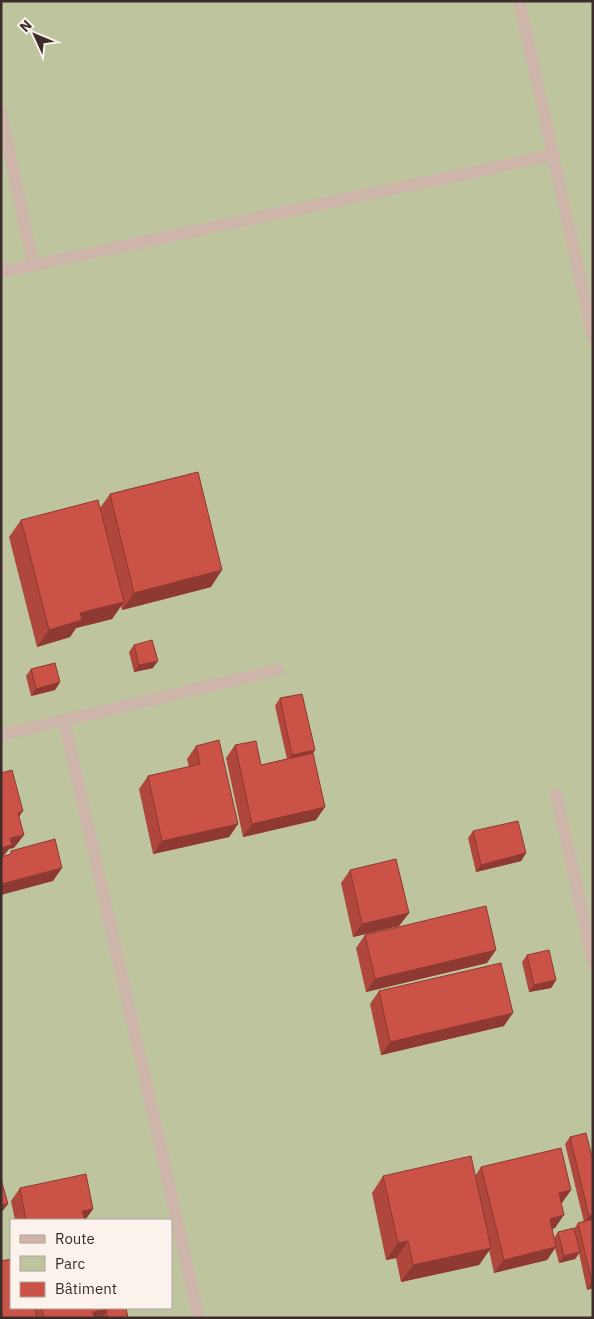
<svg xmlns="http://www.w3.org/2000/svg" width="594" height="1319" viewBox="0 0 594 1319" font-family="'IBM Plex Sans',sans-serif">
	<style>
		.green { fill: #bec49e; fill-rule: evenodd }
		.lines { fill: none; stroke-linecap: round; stroke-linejoin: round }
		.minor { stroke: #cdb5aa; stroke-width: 12 }
		.wall { fill: #af473c }
		.shaded-wall { fill: #8e3931 }
		.building { fill: #cb5246; stroke: #8e3931 }
	</style>
	<rect width="100%" height="100%" fill="#f4e7df"/>
	<path class="green" d="M 1,1 L 593,1 L 593,1318 L 1,1318 ZM 11,1220 L 171,1220 L 171,1308 L 11,1308 Z"/>
	<g class="lines">
		<path class="minor" d="M 519,1 L 593,337
			M 1,112 L 33,265
			M 1,272 L 554,155
			M 64,720 L 199,1318
			M 1,735 L 278,670
			M 556,794 L 593,962"/>
	</g>
	<path class="wall" d="M 110,494 L 211,587 L 122,610 L 121,606 L 112,619 L 76,628 L 70,637 L 37,647 L 9,537 L 21,520 L 100,508 Z
		M 134,645 L 153,668 L 134,672 L 129,652 Z
		M 31,669 L 60,682 L 55,690 L 31,696 L 26,676 Z
		M 280,698 L 315,750 L 313,753 L 316,820 L 243,837 L 226,758 L 235,745 L 261,765 L 287,759 L 275,706 Z
		M 196,746 L 238,824 L 229,837 L 153,854 L 139,789 L 148,776 L 189,767 L 187,759 Z
		M 473,831 L 526,853 L 521,861 L 476,872 L 468,838 Z
		M 350,870 L 409,913 L 399,926 L 353,937 L 341,883 Z
		M 365,935 L 487,963 L 366,992 L 356,948 Z
		M 527,955 L 556,980 L 551,988 L 529,992 L 522,962 Z
		M 379,991 L 504,1026 L 381,1055 L 370,1004 Z
		M 586,1133 L 593,1288 L 587,1290 L 579,1253 L 575,1259 L 559,1263 L 555,1248 L 547,1260 L 494,1273 L 489,1250 L 479,1265 L 401,1282 L 396,1258 L 386,1260 L 372,1193 L 383,1176 L 475,1176 L 481,1167 L 571,1190 L 561,1203 L 555,1228 L 552,1229 L 554,1238 L 558,1232 L 574,1229 L 578,1223 L 584,1222 L 565,1144 L 570,1137 Z
		M 20,1188 L 93,1209 L 85,1220 L 15,1220 L 11,1201 Z
		M 11,1308 L 126,1308 L 128,1318 L 1,1318 Z"/>
	<path class="shaded-wall" d="M 222,570 L 211,587 L 122,610 L 134,593 Z
		M 124,602 L 112,619 L 76,628 L 70,637 L 37,647 L 49,630 L 80,613 Z
		M 158,661 L 153,668 L 134,672 L 139,665 Z
		M 60,682 L 55,690 L 31,696 L 36,689 Z
		M 315,750 L 310,757 L 287,762 L 292,755 Z
		M 325,807 L 316,820 L 243,837 L 252,824 Z
		M 23,811 L 14,824 L 18,813 Z
		M 238,824 L 229,837 L 153,854 L 162,841 Z
		M 24,835 L 14,848 L 9,849 L 2,858 L 1,859 L 1,848 L 10,838 Z
		M 526,853 L 521,861 L 476,872 L 481,865 Z
		M 62,868 L 53,881 L 1,895 L 1,884 Z
		M 409,913 L 399,926 L 353,937 L 362,924 Z
		M 496,950 L 487,963 L 366,992 L 375,979 Z
		M 556,980 L 551,988 L 529,992 L 534,985 Z
		M 513,1013 L 504,1026 L 381,1055 L 390,1042 Z
		M 571,1190 L 562,1203 L 550,1206 L 559,1193 Z
		M 8,1204 L 1,1213 L 1,1205 Z
		M 93,1209 L 85,1220 L 76,1220 L 82,1211 Z
		M 564,1215 L 555,1228 L 541,1232 L 550,1219 Z
		M 593,1215 L 593,1221 L 584,1223 L 589,1216 Z
		M 408,1241 L 396,1258 L 386,1260 L 398,1243 Z
		M 556,1247 L 547,1260 L 494,1273 L 504,1260 Z
		M 491,1248 L 479,1265 L 401,1282 L 413,1265 Z
		M 580,1252 L 575,1259 L 559,1263 L 564,1256 Z
		M 592,1282 L 593,1288 L 587,1290 Z
		M 108,1309 L 102,1318 L 89,1318 L 93,1312 Z"/>
	<path class="building" d="M 198,472 L 222,570 L 134,593 L 110,494 Z
		M 98,500 L 124,602 L 80,613 L 82,620 L 49,630 L 21,520 Z
		M 152,640 L 158,661 L 139,665 L 134,645 Z
		M 55,663 L 60,682 L 36,689 L 31,669 Z
		M 302,694 L 315,750 L 292,755 L 280,698 Z
		M 219,740 L 238,824 L 162,841 L 148,776 L 200,764 L 196,746 Z
		M 256,741 L 261,765 L 313,753 L 325,807 L 252,824 L 235,745 Z
		M 12,770 L 23,811 L 18,813 L 24,835 L 10,838 L 12,845 L 1,848 L 1,773 Z
		M 518,821 L 526,853 L 481,865 L 473,831 Z
		M 55,839 L 62,868 L 1,884 L 1,857 L 11,854 L 11,851 Z
		M 396,859 L 409,913 L 362,924 L 350,870 Z
		M 486,906 L 496,950 L 375,979 L 365,935 Z
		M 549,950 L 556,980 L 534,985 L 527,955 Z
		M 501,963 L 513,1013 L 390,1042 L 379,991 Z
		M 586,1133 L 593,1161 L 593,1215 L 589,1216 L 570,1137 Z
		M 561,1148 L 571,1190 L 559,1193 L 564,1215 L 550,1219 L 556,1247 L 504,1260 L 481,1167 Z
		M 471,1156 L 491,1248 L 413,1265 L 408,1241 L 398,1243 L 383,1176 Z
		M 86,1174 L 93,1209 L 82,1211 L 85,1220 L 26,1220 L 20,1188 Z
		M 1,1179 L 8,1204 L 1,1205 Z
		M 593,1219 L 593,1282 L 592,1282 L 578,1223 Z
		M 574,1228 L 580,1252 L 564,1256 L 558,1232 Z
		M 11,1259 L 11,1308 L 35,1308 L 37,1318 L 1,1318 L 1,1261 Z
		M 42,1308 L 108,1308 L 108,1309 L 93,1312 L 94,1318 L 44,1318 Z
		M 108,1308 L 126,1308 L 128,1318 L 108,1318 L 106,1311 L 108,1309 Z"/>
	<rect width="594" height="1319" fill="none" stroke="#3b2d2a" stroke-width="5"/>
	<rect x="10" y="1219" width="162" height="90" fill="#fbf2ec" stroke="#aea39e"/>
	<rect x="20" y="1235" width="25" height="8" fill="#cdb5aa" stroke="#aea39e"/>
	<text x="55" y="1244" font-size="15" fill="#3b2d2a">Route</text>
	<rect x="20" y="1256" width="25" height="15" fill="#bec49e" stroke="#aea39e"/>
	<text x="55" y="1269" font-size="15" fill="#3b2d2a">Parc</text>
	<rect x="20" y="1282" width="25" height="15" fill="#cb5246" stroke="#aea39e"/>
	<text x="55" y="1294" font-size="15" fill="#3b2d2a">Bâtiment</text>
	<g transform="translate(35 35) rotate(314)" stroke="#fbf2ec" stroke-width="4" paint-order="stroke">
	<path d="M0-4L9 19L0 12L-9 19Z" fill="#3b2d2a"/>
	<text y="-8" font-size="14" font-weight="bold" text-anchor="middle" fill="#3b2d2a">N</text>
	</g>
</svg>
